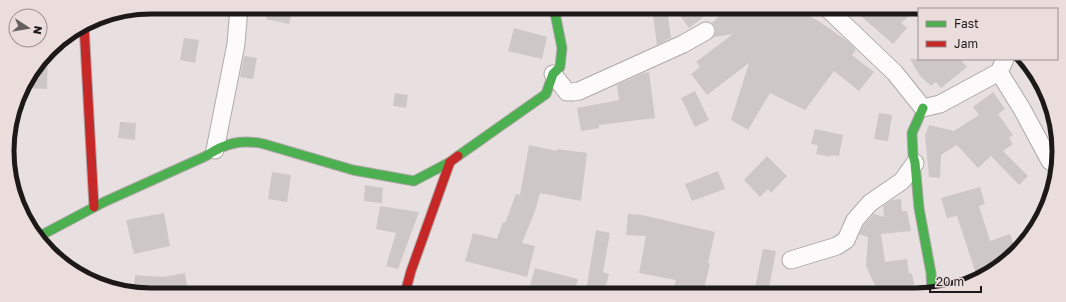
<svg xmlns="http://www.w3.org/2000/svg" width="1066" height="302" viewBox="0 0 1066 302" font-family="'Golos Text',sans-serif">
	<style>
		.building { fill: #cdc7c7 }
		.lines { fill: none; stroke-linecap: round; stroke-linejoin: round }
		.street-casing { stroke: #afa8a8; stroke-width: 19 }
		.fast-casing { stroke: #afa8a8; stroke-width: 11 }
		.jam-casing { stroke: #afa8a8; stroke-width: 11 }
		.street { stroke: #fcfafa; stroke-width: 17 }
		.fast { stroke: #4caf50; stroke-width: 9 }
		.jam { stroke: #c62828; stroke-width: 9 }
		.rim { fill: none; stroke: #1e1919; stroke-width: 5 }
	</style>
	<rect width="100%" height="100%" fill="#e8e0e0"/>
	<path class="building" d="M 269,7 L 293,7 L 289,24 L 266,19 Z
		M 652,9 L 667,9 L 671,38 L 657,45 Z
		M 675,9 L 714,9 L 689,28 Z
		M 726,9 L 796,9 L 817,20 L 850,43 L 856,50 L 852,55 L 874,72 L 859,91 L 834,71 L 805,110 L 770,93 L 748,130 L 731,120 L 749,63 L 707,95 L 691,74 L 700,67 L 696,62 L 733,34 L 714,37 L 716,31 L 715,26 L 712,23 Z
		M 853,9 L 893,10 L 916,10 L 901,23 L 907,28 L 893,44 Z
		M 514,28 L 547,37 L 542,59 L 508,51 Z
		M 184,38 L 199,40 L 195,63 L 180,60 Z
		M 48,53 L 47,89 L 22,88 L 22,87 Z
		M 244,56 L 257,58 L 253,79 L 240,77 Z
		M 910,59 L 960,59 L 967,67 L 941,88 L 936,82 L 931,86 L 920,76 Z
		M 649,72 L 655,118 L 599,125 L 599,128 L 581,131 L 577,108 L 619,100 L 617,85 L 644,73 Z
		M 695,91 L 709,120 L 695,127 L 681,98 Z
		M 993,92 L 1005,109 L 998,114 L 1013,135 L 1009,138 L 1013,144 L 1003,151 L 1028,176 L 1019,185 L 991,156 L 978,168 L 957,145 L 941,155 L 940,178 L 929,177 L 925,135 L 929,125 L 954,131 L 979,115 L 973,107 Z
		M 395,93 L 408,95 L 406,108 L 393,106 Z
		M 879,113 L 892,115 L 888,141 L 874,139 Z
		M 120,122 L 136,123 L 135,140 L 118,138 Z
		M 815,129 L 843,135 L 839,156 L 831,155 L 831,157 L 816,154 L 818,145 L 811,144 Z
		M 529,145 L 557,151 L 557,149 L 587,153 L 581,201 L 540,193 L 535,211 L 522,243 L 535,246 L 527,277 L 465,261 L 473,233 L 497,239 L 503,222 L 505,223 L 516,194 L 520,195 Z
		M 767,156 L 787,176 L 771,193 L 768,189 L 760,197 L 744,180 Z
		M 718,171 L 725,189 L 692,201 L 685,184 Z
		M 272,172 L 291,175 L 287,202 L 268,199 Z
		M 365,185 L 383,188 L 382,203 L 364,201 Z
		M 980,187 L 985,204 L 979,206 L 990,241 L 1010,234 L 1017,253 L 978,280 L 957,216 L 947,218 L 941,198 Z
		M 901,199 L 902,211 L 907,211 L 911,231 L 881,234 L 885,262 L 907,259 L 909,274 L 912,273 L 916,294 L 879,294 L 866,266 L 868,237 L 859,234 L 864,225 L 874,214 L 884,217 L 883,206 L 892,200 Z
		M 380,206 L 419,212 L 398,269 L 386,266 L 396,233 L 376,229 Z
		M 164,213 L 170,246 L 134,254 L 126,220 Z
		M 628,214 L 642,215 L 715,232 L 708,263 L 710,264 L 703,293 L 672,293 L 676,280 L 639,273 L 646,236 L 626,235 Z
		M 596,230 L 610,233 L 603,272 L 609,274 L 604,293 L 595,293 L 586,291 Z
		M 763,249 L 776,251 L 768,293 L 754,293 Z
		M 535,268 L 578,279 L 574,293 L 528,293 Z
		M 185,273 L 188,292 L 134,291 L 135,275 L 163,277 Z"/>
	<g class="lines">
		<g class="street-casing">
			<path id="street" d="M 828,9 L 895,73 L 923,108 L 940,104 L 999,72 L 1005,59
				M 999,72 L 1022,109 L 1050,161 L 1056,165
				M 553,74 L 567,92 L 573,92 L 579,91 L 683,44 L 706,31
				M 215,150 L 236,44 L 239,7
				M 791,260 L 837,246 L 846,240 L 855,220 L 870,203 L 902,181 L 915,163"/>
		</g>
		<g class="fast-casing">
			<path id="fast" d="M 923,108 L 912,133 L 913,155 L 915,163 L 919,208 L 931,273 L 932,294
				M 458,156 L 546,94 L 553,74 L 560,67 L 562,48 L 554,8
				M 36,238 L 104,202 L 206,156 C 225,143 242,139 264,144 L 353,170 L 414,181 L 450,162"/>
		</g>
		<g class="jam-casing">
			<path id="jam" d="M 84,25 L 94,207
				M 405,293 L 411,271 L 450,162 L 458,156"/>
		</g>
		<use href="#street" class="street"/>
		<use href="#fast" class="fast"/>
		<use href="#jam" class="jam"/>
	</g>
	<path d="M0 0H1066V302H0ZM151 14H915A137 137 0 0 1 1052 151V151A137 137 0 0 1 915 288H151A137 137 0 0 1 14 151V151A137 137 0 0 1 151 14Z" fill="#ebdddc" fill-rule="evenodd"/>
	<path class="rim" d="M151 14H915A137 137 0 0 1 1052 151V151A137 137 0 0 1 915 288H151A137 137 0 0 1 14 151V151A137 137 0 0 1 151 14Z"/>
	<rect x="918" y="8" width="140" height="52" fill="#ebdddc" stroke="#998f8e"/>
	<rect x="926" y="21" width="20" height="6" fill="#4caf50" stroke="#998f8e"/>
	<text x="954" y="28" font-size="12" fill="#1e1919">Fast</text>
	<rect x="926" y="41" width="20" height="6" fill="#c62828" stroke="#998f8e"/>
	<text x="954" y="48" font-size="12" fill="#1e1919">Jam</text>
	<g transform="translate(28 28) rotate(102)"><circle r="19" fill="#ebdddc" stroke="#998f8e"/>
	<path d="M0-3L7 15L0 10L-7 15Z" fill="#655f5f"/>
	<text y="-6" font-size="11" font-weight="bold" text-anchor="middle" fill="#1e1919">N</text>
	</g>
	<path d="M930 286v6h51v-6" fill="none" stroke="#1e1919" stroke-width="2"/>
	<text x="936" y="286" font-size="12" fill="#1e1919" stroke="#ebdddc" stroke-width="3" paint-order="stroke">20 m</text>
</svg>
